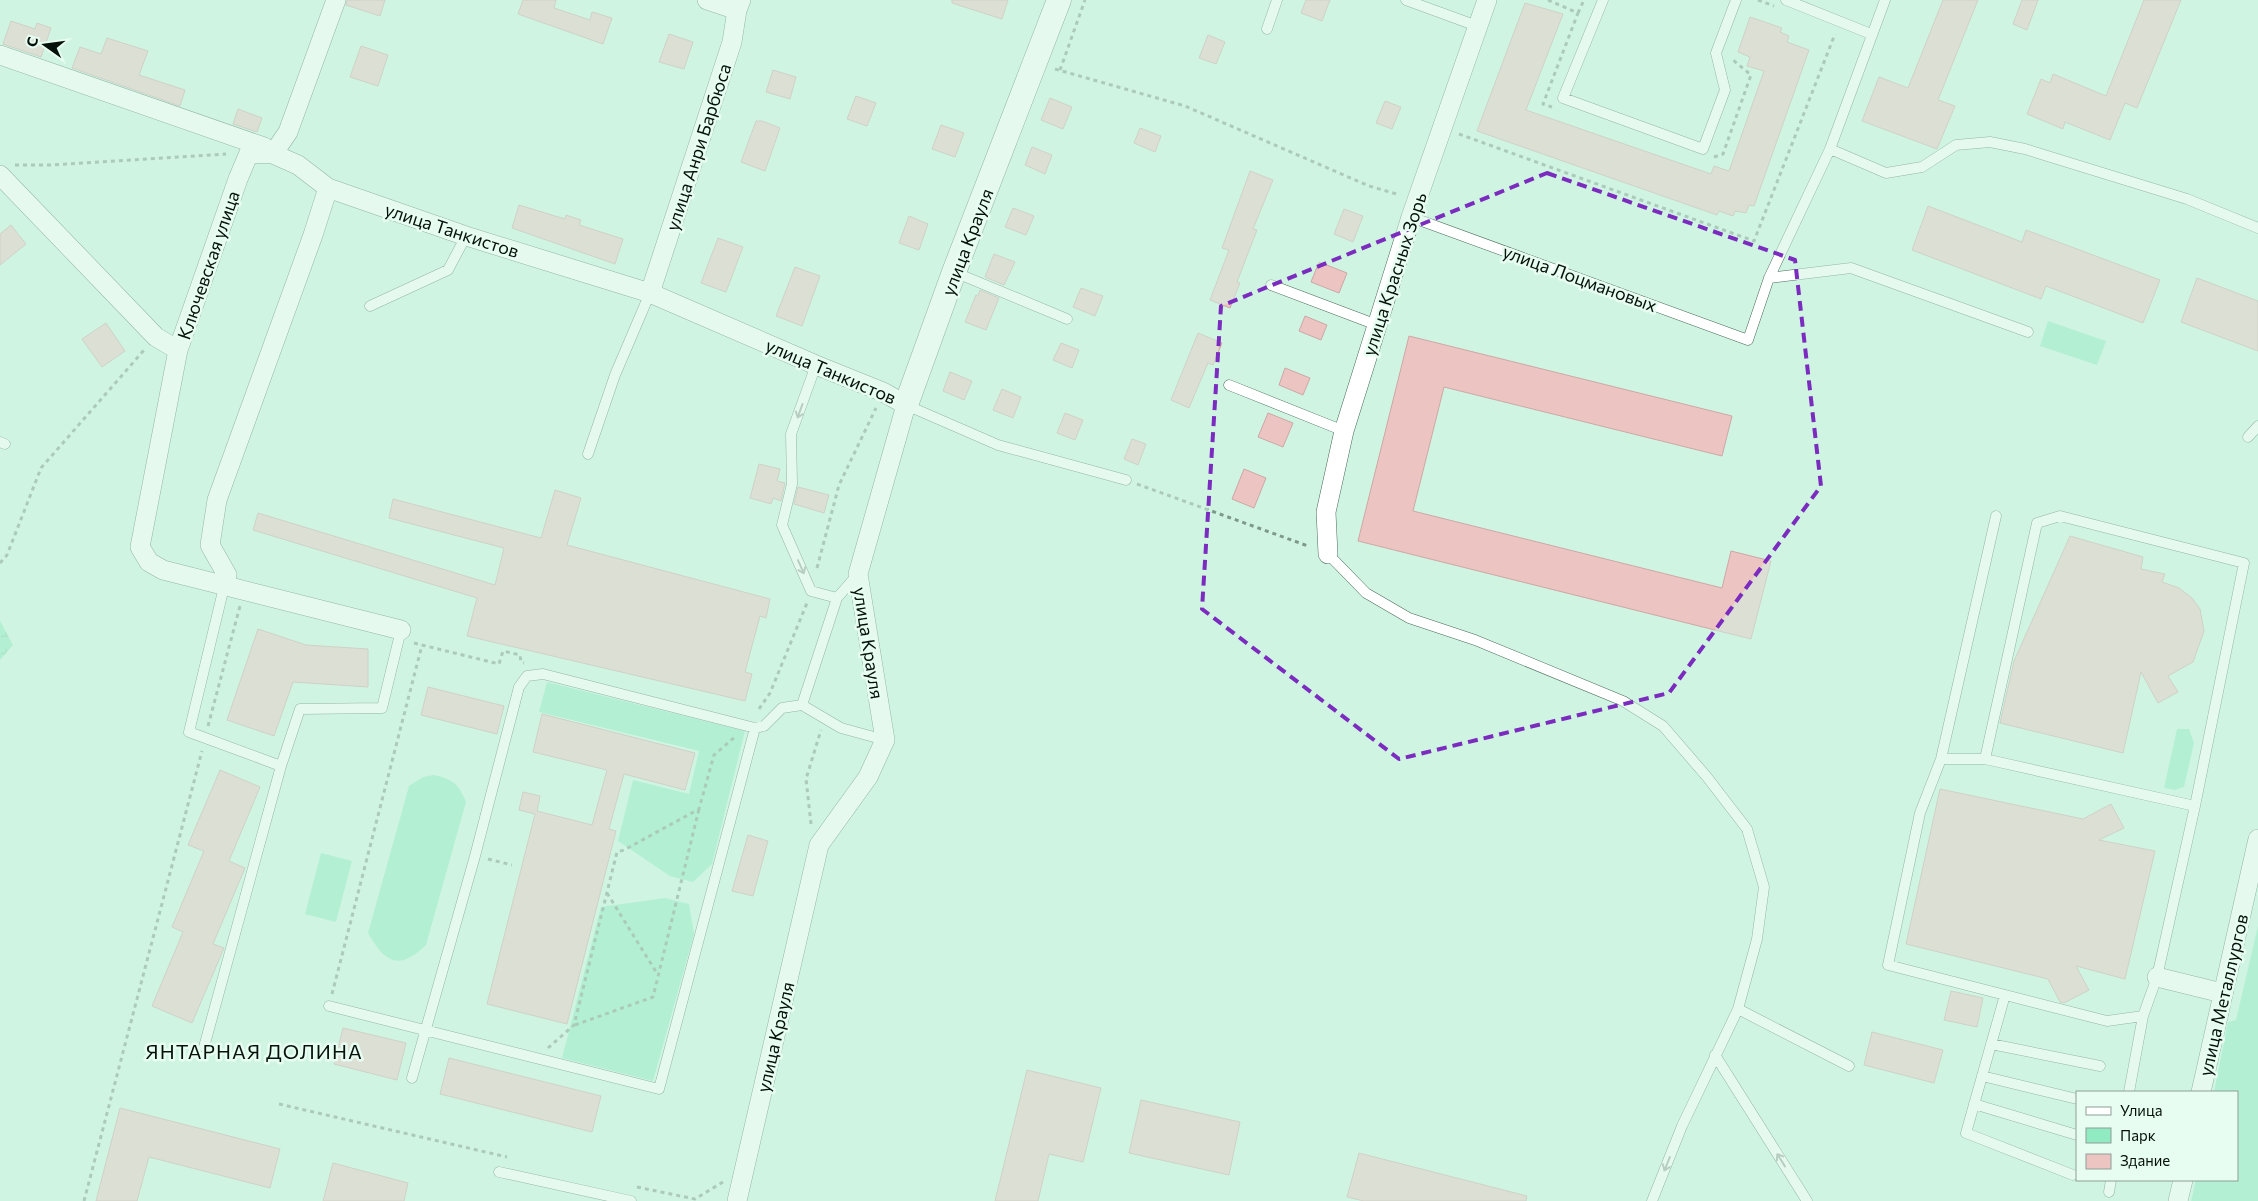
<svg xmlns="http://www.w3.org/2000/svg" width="2258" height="1201" viewBox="0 0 2258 1201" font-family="Commissioner,sans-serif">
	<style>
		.green { fill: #90eac2 }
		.wetland { fill: url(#wetland-marsh) }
		.building { fill: #ecc5c3; stroke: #cda7a5 }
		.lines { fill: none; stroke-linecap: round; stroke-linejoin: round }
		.service-casing { stroke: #4b6c5c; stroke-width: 11 }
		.minor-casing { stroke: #4b6c5c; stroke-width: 20 }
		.tertiary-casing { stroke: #4b6c5c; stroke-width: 25 }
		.path { stroke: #7e988b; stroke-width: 3; stroke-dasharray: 4 4; stroke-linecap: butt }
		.service { stroke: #fff; stroke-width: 10 }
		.minor { stroke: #fff; stroke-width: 19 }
		.tertiary { stroke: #fff; stroke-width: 24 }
		.oneway { stroke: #9ba09d }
		.marked { fill: none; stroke: #7b2cbf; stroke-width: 4; stroke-dasharray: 10 6; stroke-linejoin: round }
		.labels { text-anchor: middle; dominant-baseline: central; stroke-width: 5; stroke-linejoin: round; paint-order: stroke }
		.street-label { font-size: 18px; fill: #05110b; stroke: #e8fdf2 }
		.quarter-label { font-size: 20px; letter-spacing: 1px; fill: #05110b; stroke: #e8fdf2 }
	</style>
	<defs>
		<pattern id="wetland-marsh" width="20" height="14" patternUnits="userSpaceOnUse" patternTransform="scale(1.25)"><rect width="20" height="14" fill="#90eac2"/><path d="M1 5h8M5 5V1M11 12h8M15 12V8" fill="none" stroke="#7bc8a5"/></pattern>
	</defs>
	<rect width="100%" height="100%" fill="#d0f4e2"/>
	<path class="green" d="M 2048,321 L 2106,341 L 2097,365 L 2040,346 Z
		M 547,682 L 745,731 L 712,864 L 693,882 L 670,876 L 618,841 L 633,780 L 689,794 L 699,751 L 539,712 Z
		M 2177,729 L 2189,729 L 2194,743 L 2184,787 L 2175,790 L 2164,788 Z
		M 434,775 C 454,780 458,783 466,802 L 426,945 C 399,971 385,963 368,933 L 409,786 L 423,777 Z
		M 321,853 L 352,861 L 336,922 L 305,914 Z
		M 665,898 L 689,904 L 694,934 L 653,1081 L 562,1058 L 601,907 Z
		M 2258,926 L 2258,1201 L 2191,1201 L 2196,1180 L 2237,1180 L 2237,1092 L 2214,1092 L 2228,1022 L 2236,1020 Z"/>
	<path class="wetland" d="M 0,621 L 13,645 L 0,660 Z"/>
	<path class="building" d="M 347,0 L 385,0 L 380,16 L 346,5 Z
		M 523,0 L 556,0 L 554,8 L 590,20 L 592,12 L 612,18 L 603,44 L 518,14 Z
		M 952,0 L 1008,0 L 1002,19 L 952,3 Z
		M 1306,0 L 1330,0 L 1322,21 L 1301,13 Z
		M 1943,0 L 1978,0 L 1938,100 L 1955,106 L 1937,149 L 1862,121 L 1879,77 L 1908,88 Z
		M 2022,0 L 2038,0 L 2027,30 L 2013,24 Z
		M 2144,0 L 2181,0 L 2137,108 L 2125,103 L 2110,140 L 2065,122 L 2063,129 L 2027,114 L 2041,79 L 2050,83 L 2053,74 L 2106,96 Z
		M 1525,3 L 1563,14 L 1526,110 L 1711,174 L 1714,166 L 1729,171 L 1764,71 L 1747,66 L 1750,57 L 1738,52 L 1750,17 L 1782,28 L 1780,32 L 1789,36 L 1787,42 L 1809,50 L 1754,206 L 1749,205 L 1746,213 L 1735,211 L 1733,216 L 1719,211 L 1717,215 L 1477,131 Z
		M 11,21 L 35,29 L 37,23 L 51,28 L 41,57 L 3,44 Z
		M 669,34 L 693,42 L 684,69 L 659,62 Z
		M 1208,35 L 1225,42 L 1216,64 L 1199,58 Z
		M 107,38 L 148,51 L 139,75 L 185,90 L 180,106 L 72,68 L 80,47 L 101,54 Z
		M 361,46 L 388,55 L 378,86 L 350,77 Z
		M 773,70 L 796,77 L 790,99 L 766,92 Z
		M 856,96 L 876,103 L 867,126 L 847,119 Z
		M 1050,98 L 1072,107 L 1063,129 L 1041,120 Z
		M 1385,101 L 1401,107 L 1392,129 L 1376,123 Z
		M 238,109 L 262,118 L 257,132 L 233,124 Z
		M 756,121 L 762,121 L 780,128 L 765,171 L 741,162 Z
		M 941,125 L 964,133 L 955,157 L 932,149 Z
		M 1140,128 L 1161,136 L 1155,152 L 1134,143 Z
		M 1032,147 L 1052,155 L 1045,174 L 1025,165 Z
		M 1250,171 L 1273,180 L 1253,229 L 1257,230 L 1237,282 L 1240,283 L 1230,308 L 1210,300 L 1229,250 L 1222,248 Z
		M 519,205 L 565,219 L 566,215 L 581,220 L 579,225 L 623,239 L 615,264 L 512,228 Z
		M 1928,206 L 2022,242 L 2026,230 L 2160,280 L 2143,323 L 2046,286 L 2041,299 L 1912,250 Z
		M 1013,208 L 1034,216 L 1026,235 L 1005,227 Z
		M 1344,209 L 1363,216 L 1353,242 L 1334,234 Z
		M 909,216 L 928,224 L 919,250 L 899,243 Z
		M 11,225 L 26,244 L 0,265 L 0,234 Z
		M 718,238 L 743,247 L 726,292 L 701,283 Z
		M 994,254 L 1015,262 L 1004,285 L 985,277 Z
		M 1319,262 L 1347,273 L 1339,293 L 1311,282 Z
		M 795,267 L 820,276 L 802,326 L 776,316 Z
		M 2197,278 L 2258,301 L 2258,351 L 2181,322 Z
		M 1081,288 L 1103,296 L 1095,316 L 1073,307 Z
		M 980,290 L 999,298 L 986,330 L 965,322 L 976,295 L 978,296 Z
		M 1305,316 L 1327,325 L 1321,340 L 1299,331 Z
		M 106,323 L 125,351 L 102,367 L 82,339 Z
		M 1198,333 L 1222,343 L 1213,365 L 1208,363 L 1189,408 L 1171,400 Z
		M 1409,336 L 1732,416 L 1722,456 L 1444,387 L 1413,511 L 1722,588 L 1731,551 L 1771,561 L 1751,639 L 1358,541 Z
		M 1061,343 L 1079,350 L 1072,368 L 1053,360 Z
		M 1285,368 L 1310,378 L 1303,395 L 1279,385 Z
		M 950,372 L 972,381 L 964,400 L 943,391 Z
		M 1002,389 L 1021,397 L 1013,418 L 993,410 Z
		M 1065,413 L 1083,420 L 1075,440 L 1057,433 Z
		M 1268,413 L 1293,423 L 1283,447 L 1258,437 Z
		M 1132,439 L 1146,444 L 1138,465 L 1124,459 Z
		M 759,464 L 780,469 L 777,481 L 785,483 L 781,501 L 773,498 L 771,504 L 750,498 Z
		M 1244,469 L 1266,478 L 1254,508 L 1232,499 Z
		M 798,487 L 829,495 L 824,513 L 794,504 Z
		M 555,490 L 581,498 L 567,545 L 770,599 L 766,618 L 760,616 L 745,672 L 752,674 L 745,701 L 467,636 L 477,598 L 253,530 L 258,513 L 495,585 L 504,548 L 389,518 L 393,499 L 541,538 Z
		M 2070,536 L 2143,557 L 2141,569 L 2165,574 L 2162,582 L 2179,588 L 2192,598 L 2200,609 L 2204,631 L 2193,662 L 2168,676 L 2178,692 L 2158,703 L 2141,672 L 2123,753 L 2000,723 L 2014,661 Z
		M 258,629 L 306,645 L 368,649 L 368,687 L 293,682 L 274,736 L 227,720 Z
		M 428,687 L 504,706 L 497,734 L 421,715 Z
		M 542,714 L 695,753 L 685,790 L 624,774 L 609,829 L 616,831 L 567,1024 L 487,1004 L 535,814 L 519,810 L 523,792 L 540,796 L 537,811 L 592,825 L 607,770 L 533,752 Z
		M 220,770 L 260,787 L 229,861 L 245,868 L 213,944 L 224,948 L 192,1023 L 152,1006 L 183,932 L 172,927 L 204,851 L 188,845 Z
		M 1940,789 L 2083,819 L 2111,804 L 2124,828 L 2099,840 L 2155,851 L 2125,979 L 2076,966 L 2089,990 L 2064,1003 L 2060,1002 L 2048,979 L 1906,944 Z
		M 748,835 L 768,841 L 753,896 L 732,891 Z
		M 1951,991 L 1983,998 L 1977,1027 L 1944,1020 Z
		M 343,1028 L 406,1043 L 397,1080 L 334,1064 Z
		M 1872,1032 L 1943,1050 L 1934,1083 L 1864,1065 Z
		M 449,1058 L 601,1096 L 592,1132 L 440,1094 Z
		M 1027,1070 L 1101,1088 L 1083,1162 L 1049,1154 L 1038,1201 L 995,1201 Z
		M 1141,1100 L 1240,1122 L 1229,1175 L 1129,1153 Z
		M 120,1108 L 280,1149 L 270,1188 L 149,1157 L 137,1201 L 96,1201 Z
		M 1359,1153 L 1527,1196 L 1526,1201 L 1364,1201 L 1347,1197 Z
		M 333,1163 L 408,1183 L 404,1201 L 323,1201 Z"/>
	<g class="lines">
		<g class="service-casing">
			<path id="service" d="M 1406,0 L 1477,26
				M 1603,0 L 1563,98 L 1703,149 L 1725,90 L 1716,53 L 1736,0
				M 1786,0 L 1871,34
				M 1267,29 L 1277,0
				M 1830,149 L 1886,173 L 1922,167 L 1956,145 L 1990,142 L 2025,149 L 2187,199 L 2258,228
				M 1411,217 L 1748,340 L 1769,278 L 1830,149 L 1885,0
				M 954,272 L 1067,319
				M 1769,278 L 1851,268 L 2028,332
				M 1271,285 L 1377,325
				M 370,306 L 448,270 L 466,236
				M 816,365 L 791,434 L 792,484 L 782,525 L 811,591 L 837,598
				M 1229,385 L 1344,431
				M 906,405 L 998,445 L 1126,480
				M 2248,437 L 2258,426
				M 0,442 L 5,444
				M 588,454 L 615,375 L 650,293
				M 1996,516 L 1941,759 L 1920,813 L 1888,965 L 2107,1021 L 2143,1016
				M 1328,554 L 1366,593 L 1409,618 L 1475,640 L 1623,701 L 1663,726 L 1707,777 L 1747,829 L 1764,887 L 1757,939 L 1738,1009 L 1682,1126 L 1652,1201
				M 224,587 L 189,732 L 281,766
				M 802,705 L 837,598 L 858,574
				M 1941,759 L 1985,759 L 2195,806
				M 1985,759 L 2037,523 L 2060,516 L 2244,563 L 2195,806 L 2157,977 L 2143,1016 L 2129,1092
				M 2005,995 L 1966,1133 L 2073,1175
				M 329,1006 L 659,1089 L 755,728
				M 1738,1009 L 1849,1066
				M 1991,1044 L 2100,1066
				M 204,1047 L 281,766 L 300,709 L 382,708 L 401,630
				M 1715,1055 L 1807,1201
				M 1982,1076 L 2077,1099
				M 412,1078 L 475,856 L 519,687 L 527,676 L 543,674 L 755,728 L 764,726 L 782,708 L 802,705 L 841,728 L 885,740
				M 1974,1104 L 2077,1135
				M 499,1172 L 631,1201
				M 2109,1192 L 2111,1180"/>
		</g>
		<g class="minor-casing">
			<path id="minor" d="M 336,0 L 288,132 L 273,154 L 249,153 L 238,179 L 178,350 L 140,547 L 149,562 L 163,570 L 401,630
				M 707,0 L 737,10
				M 0,55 L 264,147 L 273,154 L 298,165 L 328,188 L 466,236 L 650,293 L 816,365 L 883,392 L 906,405 L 858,574 L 885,740 L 868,777 L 819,845 L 737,1201
				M 0,175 L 156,337 L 178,350
				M 650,293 L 732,42 L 737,10 L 741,0
				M 1328,554 L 1326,512 L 1344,431 L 1411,217 L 1487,0
				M 224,587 L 227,575 L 210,545 L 217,500 L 313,235 L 328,188
				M 2157,977 L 2222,993
				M 2201,1092 L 2258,839
				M 2178,1201 L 2183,1180"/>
		</g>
		<g class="tertiary-casing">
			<path id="tertiary" d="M 906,405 L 954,272 L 1059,0"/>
		</g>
		<path class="path" d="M 1548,0 L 1578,13 L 1543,104 L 1552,107
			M 1758,0 L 1774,6
			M 1578,13 L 1584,0
			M 1055,69 L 1185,106 L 1369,186 L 1400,195
			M 1060,70 L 1085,0
			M 1459,134 L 1754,241 L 1835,34
			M 1714,157 L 1723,154 L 1751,75 L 1733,60
			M 15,165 L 51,165 L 226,154
			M 1137,484 L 1308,546
			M 0,563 L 7,555 L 41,468 L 145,349
			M 817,568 L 839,485 L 876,408
			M 414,643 L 499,664 L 503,651 L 520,655 L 521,662 L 524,663
			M 759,709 L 770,693 L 807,603
			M 208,726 L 240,606
			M 811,824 L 806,779 L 821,730
			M 488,859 L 512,865
			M 607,893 L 658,975
			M 332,994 L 422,645
			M 575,1025 L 653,997 L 699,809
			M 548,1048 L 574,1025 L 617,852 L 624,850 L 699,809 L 714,755 L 736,736
			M 279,1104 L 507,1157
			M 637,1187 L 695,1199 L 723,1182
			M 84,1201 L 202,751"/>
		<use href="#service" class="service"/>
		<use href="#minor" class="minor"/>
		<use href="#tertiary" class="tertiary"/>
	</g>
	<defs><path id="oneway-shaft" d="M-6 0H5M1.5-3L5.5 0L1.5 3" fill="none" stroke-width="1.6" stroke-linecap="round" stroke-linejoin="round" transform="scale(1.25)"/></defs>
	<g class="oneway">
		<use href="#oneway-shaft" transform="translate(800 411) rotate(110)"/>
		<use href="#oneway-shaft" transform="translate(801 567) rotate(66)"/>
		<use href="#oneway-shaft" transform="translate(1781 1160) rotate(-122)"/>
		<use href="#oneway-shaft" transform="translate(1667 1164) rotate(112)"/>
	</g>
	<path d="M0 0H2258V1201H0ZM 1547,173 L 1795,260 L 1821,486 L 1669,693 L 1399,759 L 1202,609 L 1221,306 Z" fill="#d0f4e2" fill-opacity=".55" fill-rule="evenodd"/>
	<path class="marked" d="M 1547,173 L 1795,260 L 1821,486 L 1669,693 L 1399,759 L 1202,609 L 1221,306 Z"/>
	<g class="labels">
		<g class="street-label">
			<text transform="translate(698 147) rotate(-72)">улица Анри Барбюса</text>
			<text transform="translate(452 230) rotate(18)">улица Танкистов</text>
			<text transform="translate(967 242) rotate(-69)">улица Крауля</text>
			<text transform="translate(208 265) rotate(-71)">Ключевская улица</text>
			<text transform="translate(1394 274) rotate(-72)">улица Красных Зорь</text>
			<text transform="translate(1580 278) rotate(20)">улица Лоцмановых</text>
			<text transform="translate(831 371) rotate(23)">улица Танкистов</text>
			<text transform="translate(869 643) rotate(81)">улица Крауля</text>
			<text transform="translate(2223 995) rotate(-77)">улица Металлургов</text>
			<text transform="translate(775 1037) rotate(-77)">улица Крауля</text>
		</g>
		<g class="quarter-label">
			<text x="254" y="1051">ЯНТАРНАЯ ДОЛИНА</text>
		</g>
	</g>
	<rect x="2076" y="1091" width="162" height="90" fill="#e8fdf2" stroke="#8d9f96"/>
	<rect x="2086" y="1107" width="25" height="8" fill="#ffffff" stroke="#8d9f96"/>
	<text x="2120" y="1116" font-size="15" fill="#05110b">Улица</text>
	<rect x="2086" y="1128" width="25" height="15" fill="#90eac2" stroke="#8d9f96"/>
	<text x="2120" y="1141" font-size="15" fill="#05110b">Парк</text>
	<rect x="2086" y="1154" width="25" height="15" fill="#ecc5c3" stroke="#8d9f96"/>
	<text x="2120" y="1166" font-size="15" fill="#05110b">Здание</text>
	<g transform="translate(45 45) rotate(284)" stroke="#e8fdf2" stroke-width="4" paint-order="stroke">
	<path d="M0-4L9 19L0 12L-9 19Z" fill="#05110b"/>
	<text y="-8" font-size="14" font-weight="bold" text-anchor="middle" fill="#05110b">С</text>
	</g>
</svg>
